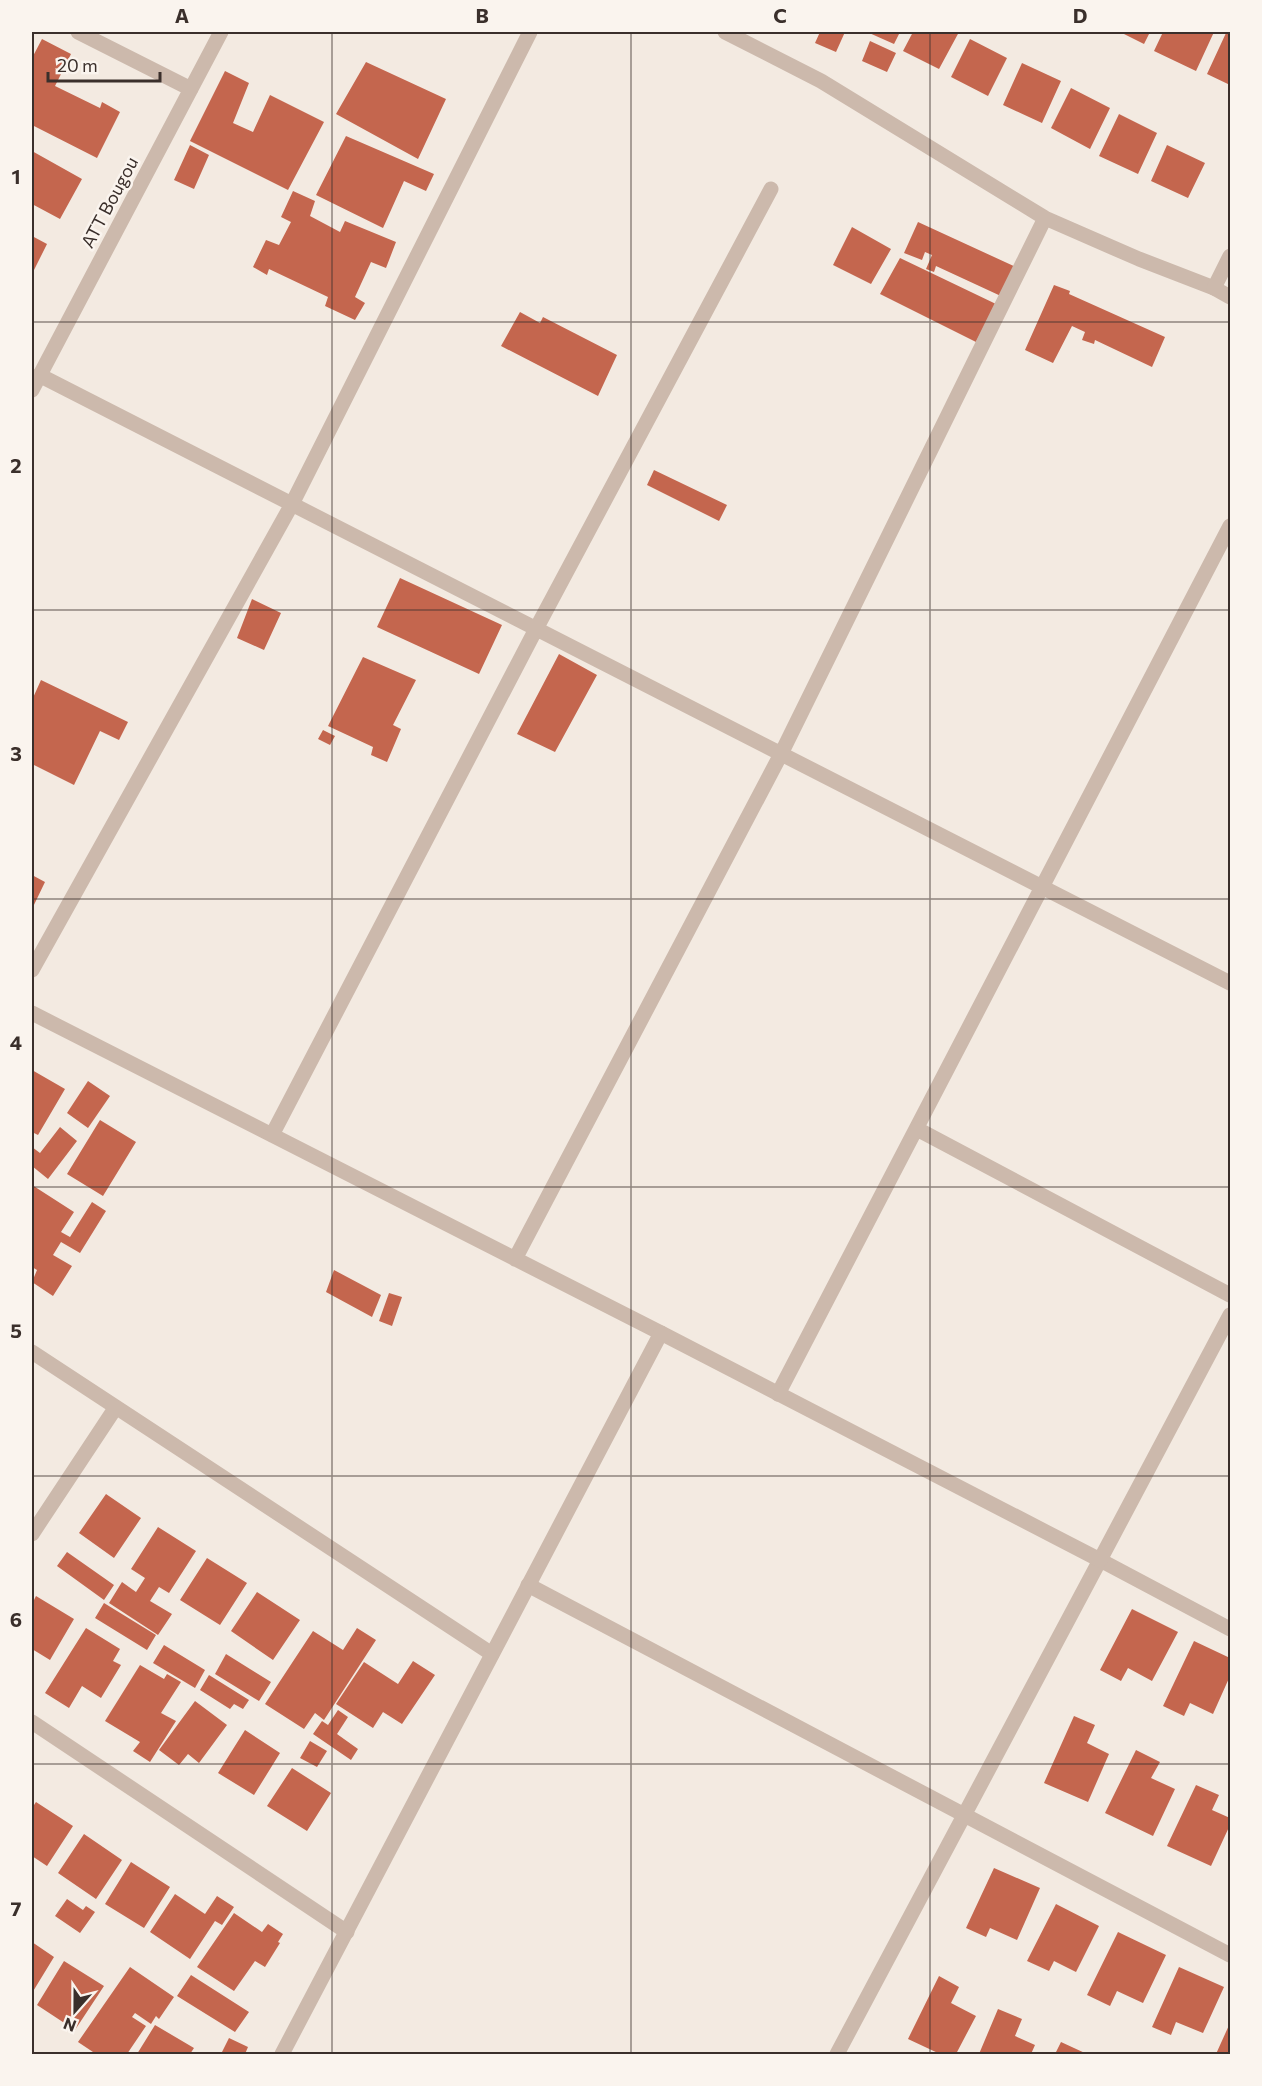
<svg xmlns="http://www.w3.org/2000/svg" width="1262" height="2086" viewBox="0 0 1262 2086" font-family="Commissioner,sans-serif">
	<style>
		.building { fill: #c4664e }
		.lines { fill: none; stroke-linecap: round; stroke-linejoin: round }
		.minor { stroke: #ccb9ac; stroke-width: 15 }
		.tertiary { stroke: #ccb9ac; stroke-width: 15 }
		.grid { fill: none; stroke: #3a2f2b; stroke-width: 1.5; stroke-opacity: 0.55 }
		.labels { text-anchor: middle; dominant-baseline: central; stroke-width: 5; stroke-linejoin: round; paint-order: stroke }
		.street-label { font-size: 18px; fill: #3a2f2b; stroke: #faf4ee }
		.neatline { fill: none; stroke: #3a2f2b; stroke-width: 2 }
		.grid-label { font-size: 20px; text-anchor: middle; font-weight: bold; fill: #3a2f2b }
	</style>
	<rect width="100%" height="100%" fill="#f3eae1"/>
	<path class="building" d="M 820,32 L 845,32 L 836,52 L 815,43 Z
		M 867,32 L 900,32 L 894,44 Z
		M 913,32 L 959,32 L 939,69 L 903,51 Z
		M 1120,32 L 1150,32 L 1144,44 Z
		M 1163,32 L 1214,32 L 1196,71 L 1154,51 Z
		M 1226,33 L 1230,35 L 1230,85 L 1207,74 Z
		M 42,39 L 71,54 L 55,86 L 100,108 L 102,102 L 120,112 L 97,158 L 32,125 L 32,58 Z
		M 970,39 L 1007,58 L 988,96 L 951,77 Z
		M 870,41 L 896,53 L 887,72 L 862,61 Z
		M 366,62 L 446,99 L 418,159 L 336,114 Z
		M 1022,63 L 1061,81 L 1042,123 L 1003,105 Z
		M 225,71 L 249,83 L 233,123 L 253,132 L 270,95 L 324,122 L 288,190 L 190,141 Z
		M 1071,88 L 1110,108 L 1090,149 L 1051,128 Z
		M 1119,114 L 1157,133 L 1138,174 L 1099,156 Z
		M 346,136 L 434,174 L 426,191 L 404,181 L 383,228 L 316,195 Z
		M 190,145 L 209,155 L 194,189 L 174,180 Z
		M 1167,145 L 1205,163 L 1188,198 L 1151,181 Z
		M 32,151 L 82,179 L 60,219 L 32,204 Z
		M 293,191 L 315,201 L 310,216 L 340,232 L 345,221 L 396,242 L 386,268 L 371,262 L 355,297 L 365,303 L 355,320 L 325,306 L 328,297 L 269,269 L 267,275 L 253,267 L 266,240 L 279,245 L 291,222 L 281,217 Z
		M 918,222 L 1018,268 L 1003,297 L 936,266 L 934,272 L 926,269 L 932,255 L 925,252 L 922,260 L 904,253 Z
		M 852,227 L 891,249 L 871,284 L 833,265 Z
		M 32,236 L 47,244 L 32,274 Z
		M 900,258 L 996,304 L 976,342 L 880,294 Z
		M 1054,285 L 1070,291 L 1069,294 L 1165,337 L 1152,367 L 1095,340 L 1094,344 L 1082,340 L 1085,332 L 1072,326 L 1053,363 L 1025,350 Z
		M 520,312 L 540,323 L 543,317 L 617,355 L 598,396 L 501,346 Z
		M 654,470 L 727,505 L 719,521 L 647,485 Z
		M 400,578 L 502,625 L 479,674 L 377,627 Z
		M 252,599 L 281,613 L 264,650 L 237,638 Z
		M 559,654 L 597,675 L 555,752 L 517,734 Z
		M 363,657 L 416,680 L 393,725 L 401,729 L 387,762 L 371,755 L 373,747 L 328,726 Z
		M 41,680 L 128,722 L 119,740 L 100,731 L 74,785 L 32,764 L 32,700 Z
		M 323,730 L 335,736 L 330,745 L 318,739 Z
		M 32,875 L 45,882 L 32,909 Z
		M 32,1070 L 65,1089 L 38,1135 L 32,1132 Z
		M 88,1081 L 110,1096 L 88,1128 L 67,1113 Z
		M 100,1120 L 136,1142 L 103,1196 L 67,1174 Z
		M 60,1127 L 77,1141 L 48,1179 L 32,1166 L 32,1147 L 40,1153 Z
		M 32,1185 L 74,1212 L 61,1232 L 70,1237 L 92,1202 L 106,1211 L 80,1253 L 61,1242 L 53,1255 L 72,1266 L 53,1296 L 32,1282 L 37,1270 L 32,1267 Z
		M 334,1270 L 381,1295 L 372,1317 L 326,1292 Z
		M 389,1293 L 402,1297 L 392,1326 L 379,1321 Z
		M 106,1494 L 141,1518 L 114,1558 L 79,1533 Z
		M 158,1527 L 196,1551 L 169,1593 L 159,1587 L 150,1601 L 172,1614 L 158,1635 L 109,1603 L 122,1582 L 136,1592 L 145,1578 L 131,1569 Z
		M 67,1552 L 114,1585 L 104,1600 L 57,1566 Z
		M 207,1558 L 247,1583 L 220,1625 L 180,1600 Z
		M 257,1592 L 300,1620 L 273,1660 L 231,1631 Z
		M 36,1596 L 74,1619 L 50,1660 L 32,1649 L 32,1604 Z
		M 104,1603 L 156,1635 L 147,1650 L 95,1618 Z
		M 1132,1609 L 1178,1632 L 1152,1681 L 1128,1668 L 1121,1681 L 1100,1670 Z
		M 86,1628 L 120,1649 L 113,1661 L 121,1665 L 101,1698 L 82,1686 L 69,1708 L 45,1693 Z
		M 357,1628 L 376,1640 L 324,1720 L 315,1713 L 304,1729 L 265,1704 L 313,1631 L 343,1650 Z
		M 1194,1641 L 1230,1658 L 1230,1676 L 1213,1714 L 1190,1703 L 1184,1716 L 1163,1706 Z
		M 164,1645 L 205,1670 L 195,1688 L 153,1663 Z
		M 226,1654 L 271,1682 L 259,1701 L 215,1674 Z
		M 413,1661 L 435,1675 L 402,1724 L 383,1712 L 373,1728 L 336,1704 L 364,1662 L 398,1684 Z
		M 140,1665 L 164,1679 L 167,1674 L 181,1682 L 161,1713 L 176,1721 L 150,1762 L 133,1751 L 140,1742 L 105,1721 Z
		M 209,1675 L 249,1700 L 243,1709 L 234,1704 L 230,1709 L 200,1690 Z
		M 195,1701 L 227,1725 L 199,1763 L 188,1754 L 179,1765 L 159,1750 Z
		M 338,1710 L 348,1717 L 337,1734 L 358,1749 L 351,1760 L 313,1734 L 322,1721 L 328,1725 Z
		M 1074,1716 L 1095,1725 L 1087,1743 L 1109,1754 L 1088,1802 L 1044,1783 Z
		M 245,1730 L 280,1753 L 254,1795 L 218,1773 Z
		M 310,1741 L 327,1751 L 317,1767 L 300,1758 Z
		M 1136,1750 L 1160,1762 L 1151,1778 L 1175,1789 L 1153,1836 L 1105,1813 Z
		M 292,1768 L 331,1793 L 307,1831 L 267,1806 Z
		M 1196,1785 L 1219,1795 L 1212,1810 L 1230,1818 L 1230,1825 L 1211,1866 L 1167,1846 Z
		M 36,1802 L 73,1826 L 47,1866 L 32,1856 L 32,1808 Z
		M 84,1834 L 122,1860 L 96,1899 L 58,1873 Z
		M 131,1862 L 170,1887 L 144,1928 L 105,1904 Z
		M 994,1868 L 1040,1888 L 1017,1940 L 990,1928 L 986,1937 L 966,1928 Z
		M 175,1894 L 205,1914 L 217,1896 L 234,1907 L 222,1925 L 215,1921 L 190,1959 L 150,1932 Z
		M 67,1899 L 83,1910 L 86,1906 L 95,1912 L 80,1933 L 55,1916 Z
		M 1056,1904 L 1099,1926 L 1076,1972 L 1054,1961 L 1049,1971 L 1027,1961 Z
		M 234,1913 L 262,1932 L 268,1924 L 283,1934 L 278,1942 L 280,1943 L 265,1967 L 255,1961 L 234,1991 L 197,1967 Z
		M 1118,1932 L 1166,1955 L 1143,2003 L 1117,1991 L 1110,2006 L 1087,1995 Z
		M 32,1942 L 54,1957 L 32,1993 Z
		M 64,1961 L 104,1986 L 75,2030 L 37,2005 Z
		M 130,1967 L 174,1997 L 159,2019 L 156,2016 L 151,2024 L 135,2013 L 132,2017 L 146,2026 L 127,2054 L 96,2054 L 78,2042 Z
		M 1179,1967 L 1224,1987 L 1203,2033 L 1176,2022 L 1171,2035 L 1152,2027 Z
		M 191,1975 L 249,2012 L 235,2032 L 177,1996 Z
		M 939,1976 L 959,1987 L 951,2003 L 976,2016 L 956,2054 L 940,2054 L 908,2039 Z
		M 998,2009 L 1022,2019 L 1015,2036 L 1035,2045 L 1031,2054 L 979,2054 Z
		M 1230,2023 L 1230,2054 L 1216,2054 Z
		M 155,2025 L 194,2048 L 190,2054 L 137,2054 Z
		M 229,2038 L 248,2047 L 245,2054 L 221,2054 Z
		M 1061,2042 L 1087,2054 L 1055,2054 Z"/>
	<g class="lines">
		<path class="minor" d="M 78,32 L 191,89
			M 725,32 L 821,81 L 1045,218 L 1139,259 L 1214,288
			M 39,375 L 1230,983
			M 32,390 L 221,32
			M 32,970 L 292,504 L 530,32
			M 32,1013 L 661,1333
			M 917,1129 L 1230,1295
			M 272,1135 L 536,629 L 771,189
			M 515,1259 L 781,754 L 1045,218
			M 32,1352 L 492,1654
			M 778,1394 L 1230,526
			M 32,1534 L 116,1407
			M 528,1585 L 1230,1955
			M 32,1722 L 347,1932
			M 837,2054 L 1100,1560 L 1230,1629"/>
		<path class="tertiary" d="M 1230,256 L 1214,288 L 1230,297
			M 282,2054 L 661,1333 L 1100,1560 L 1230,1315"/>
	</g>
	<path class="grid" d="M 332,32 L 332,2054M 631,32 L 631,2054M 930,32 L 930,2054M 32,322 L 1230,322M 32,610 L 1230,610M 32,899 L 1230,899M 32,1187 L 1230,1187M 32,1476 L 1230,1476M 32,1764 L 1230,1764"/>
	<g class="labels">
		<g class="street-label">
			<text transform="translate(109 202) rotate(-62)">ATT Bougou</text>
		</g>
	</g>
	<rect width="1262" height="2086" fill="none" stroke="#faf4ee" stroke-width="66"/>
	<g transform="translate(75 2011) rotate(201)" stroke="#faf4ee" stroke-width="4.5" paint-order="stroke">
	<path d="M0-4.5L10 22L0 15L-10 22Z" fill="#3a2f2b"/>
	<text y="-9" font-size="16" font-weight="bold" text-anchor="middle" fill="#3a2f2b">N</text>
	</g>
	<path d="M48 72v9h112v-9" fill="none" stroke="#3a2f2b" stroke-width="3"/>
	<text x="57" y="72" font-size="18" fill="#3a2f2b" stroke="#faf4ee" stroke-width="4.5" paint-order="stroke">20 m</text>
	<rect x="33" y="33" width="1196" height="2020" class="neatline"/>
	<g class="grid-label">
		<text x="182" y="23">A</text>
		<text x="482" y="23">B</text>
		<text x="780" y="23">C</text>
		<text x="1080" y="23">D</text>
		<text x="16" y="184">1</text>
		<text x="16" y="473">2</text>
		<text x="16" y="761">3</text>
		<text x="16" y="1050">4</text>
		<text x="16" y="1338">5</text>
		<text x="16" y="1627">6</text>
		<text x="16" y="1916">7</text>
	</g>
</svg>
